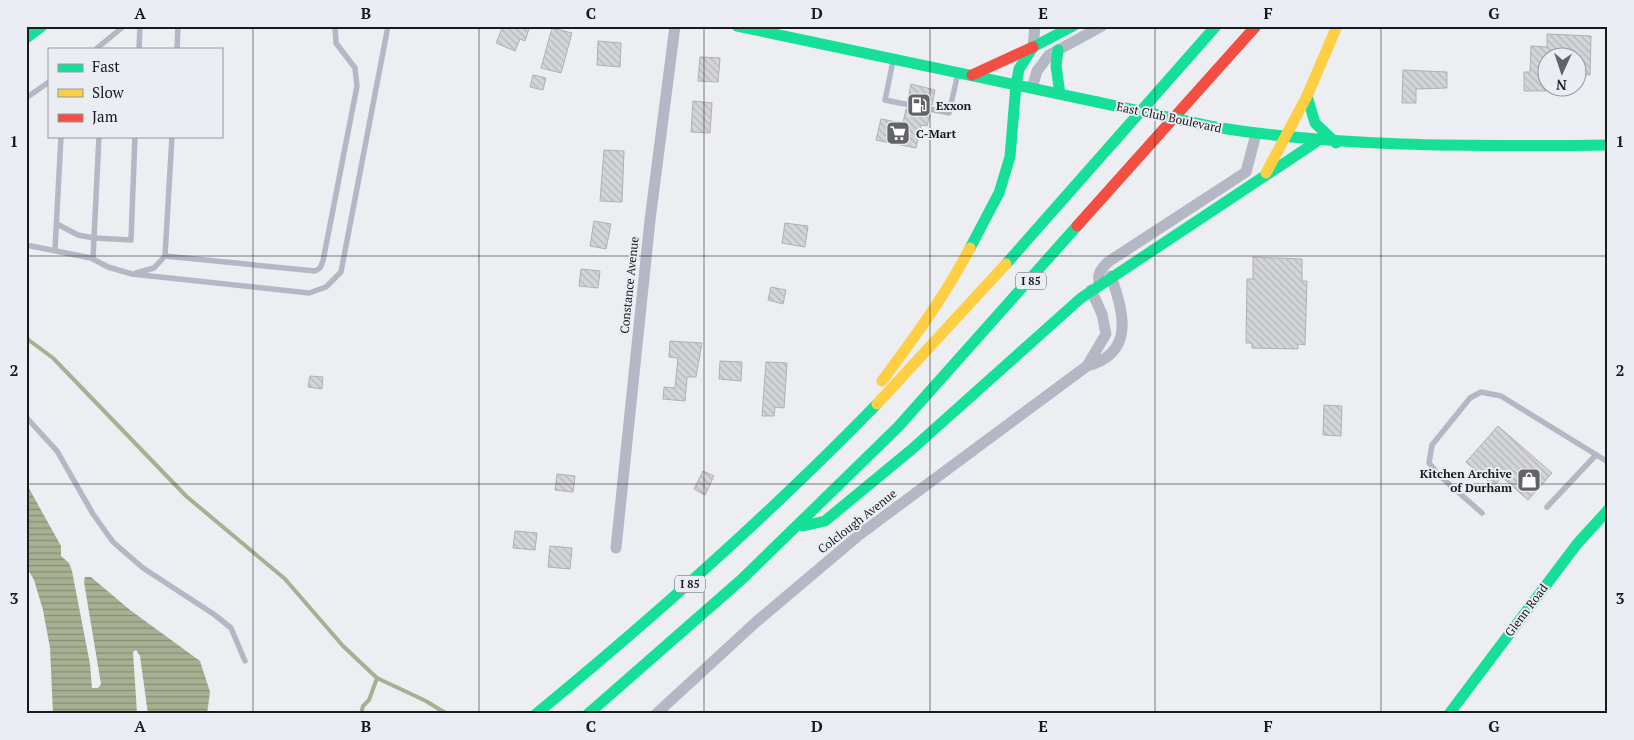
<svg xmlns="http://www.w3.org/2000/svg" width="1634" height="740" viewBox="0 0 1634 740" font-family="'PT Serif',serif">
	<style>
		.water { fill: url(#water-rules) }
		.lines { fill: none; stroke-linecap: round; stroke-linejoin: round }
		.stream { stroke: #a7b092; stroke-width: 4 }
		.building { fill: url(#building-back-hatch); stroke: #aeb0b2 }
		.lane { stroke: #b4b8c4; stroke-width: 5.5 }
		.street { stroke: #b4b8c4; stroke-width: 11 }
		.fast { stroke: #16e098; stroke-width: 11 }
		.slow { stroke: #ffcf43; stroke-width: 11 }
		.jam { stroke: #f24e42; stroke-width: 11 }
		.fast-bridge { stroke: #16e098; stroke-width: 11 }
		.grid { fill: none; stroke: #191a1c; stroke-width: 1; stroke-opacity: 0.55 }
		.labels { text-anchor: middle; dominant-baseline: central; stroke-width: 4; stroke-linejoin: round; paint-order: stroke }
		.shield { fill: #eaedf3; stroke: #58595c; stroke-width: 1 }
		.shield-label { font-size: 11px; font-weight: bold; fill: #191a1c }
		.poi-label { font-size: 12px; font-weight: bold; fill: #191a1c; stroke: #eaedf3; text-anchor: start }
		.street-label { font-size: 12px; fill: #191a1c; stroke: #eaedf3 }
		.neatline { fill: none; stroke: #191a1c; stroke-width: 2 }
		.grid-label { font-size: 16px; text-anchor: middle; font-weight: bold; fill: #191a1c }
	</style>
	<defs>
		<pattern id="water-rules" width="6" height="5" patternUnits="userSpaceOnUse" patternTransform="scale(1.25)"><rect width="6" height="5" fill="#a7b092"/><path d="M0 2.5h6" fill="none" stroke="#878e76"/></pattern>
		<pattern id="building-back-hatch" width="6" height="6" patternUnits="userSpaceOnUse" patternTransform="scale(1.25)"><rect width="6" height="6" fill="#d4d5d8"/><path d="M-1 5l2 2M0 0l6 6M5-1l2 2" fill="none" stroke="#b5b6b9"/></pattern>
	</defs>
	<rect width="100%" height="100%" fill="#eceef1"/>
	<path class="water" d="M 26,483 L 61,546 L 61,556 L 69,563 L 72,571 L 90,664 L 92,688 L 98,688 L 101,684 L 84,582 L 85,577 L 91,577 L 130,610 L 200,661 L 210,692 L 207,714 L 148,714 L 140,656 L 136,650 L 133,652 L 137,713 L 53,714 L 50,648 L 43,610 L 34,580 L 26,566 Z"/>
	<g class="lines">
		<path class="stream" d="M 26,338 L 53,358 L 186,496 L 285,579 L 343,646 L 377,678 L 426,701 L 447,714
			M 361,714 L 363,706 L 369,700 L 377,678"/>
	</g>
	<path class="building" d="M 503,26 L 530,26 L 525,41 L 520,39 L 515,51 L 496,43 Z
		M 552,28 L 572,33 L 561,73 L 541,68 Z
		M 1547,34 L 1591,36 L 1590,75 L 1576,74 L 1576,58 L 1546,58 L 1546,91 L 1524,91 L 1524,72 L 1530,72 L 1531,46 L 1547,47 Z
		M 598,41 L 621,43 L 620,67 L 597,65 Z
		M 700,57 L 720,58 L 718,82 L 698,81 Z
		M 1403,70 L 1447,72 L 1447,88 L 1416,89 L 1416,103 L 1402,103 Z
		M 533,75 L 546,78 L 543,90 L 530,87 Z
		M 911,84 L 935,90 L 932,105 L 908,100 Z
		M 693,101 L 712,103 L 710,133 L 691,132 Z
		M 906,109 L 930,114 L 927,126 L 921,125 L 916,148 L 876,140 L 881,119 L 903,123 Z
		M 604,150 L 624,151 L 622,202 L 600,201 Z
		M 594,221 L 611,224 L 606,249 L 590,246 Z
		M 785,223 L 808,226 L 805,247 L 782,243 Z
		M 1253,257 L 1302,259 L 1302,281 L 1307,281 L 1305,345 L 1298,344 L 1298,349 L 1252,348 L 1252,343 L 1246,343 L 1247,279 L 1253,279 Z
		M 581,269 L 600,271 L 598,288 L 579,286 Z
		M 771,287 L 786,290 L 783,304 L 768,300 Z
		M 670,341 L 702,343 L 696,377 L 687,377 L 685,401 L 663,399 L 664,387 L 675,388 L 678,358 L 669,357 Z
		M 720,361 L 742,362 L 741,381 L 719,379 Z
		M 766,362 L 787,363 L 784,408 L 775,407 L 774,416 L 762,416 Z
		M 310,376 L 323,377 L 322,389 L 308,387 Z
		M 1324,405 L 1342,406 L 1341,436 L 1323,435 Z
		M 1498,426 L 1552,473 L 1528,500 L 1502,477 L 1494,486 L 1466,462 Z
		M 703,471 L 714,476 L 705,495 L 694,489 Z
		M 557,474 L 575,476 L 573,492 L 555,490 Z
		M 515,531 L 537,533 L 535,550 L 513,548 Z
		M 550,546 L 572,548 L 570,569 L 548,567 Z"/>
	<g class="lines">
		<path class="lane" d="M 96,49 L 124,26
			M 139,49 L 140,26
			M 177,49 L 178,26
			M 893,61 L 885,100 L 949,113 L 958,73
			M 26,98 L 49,82
			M 172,136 L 165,256 L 315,271 L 320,268 L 323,261 L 357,86 L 355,68 L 336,43 L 335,26
			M 57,224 L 78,235 L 94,238 L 99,136
			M 26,245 L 91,258 L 108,267 L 132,274 L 309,293 L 326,287 L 341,272 L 388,26
			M 55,250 L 61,136
			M 93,259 L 94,238 L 131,240 L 135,136
			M 136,273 L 154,268 L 165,256
			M 26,417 L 57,451 L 93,514 L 113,542 L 143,568 L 215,615 L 231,628 L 245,661
			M 1547,507 L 1596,455
			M 1482,513 L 1442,478 L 1429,463 L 1432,445 L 1470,398 L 1481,392 L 1501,396 L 1608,462"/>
		<path class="street" d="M 1033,47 L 1035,26
			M 1032,88 L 1037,71 L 1049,55 L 1102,26
			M 1100,284 C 1096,275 1101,269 1108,262 L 1246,172 L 1256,134
			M 1087,366 L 1106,334 L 1102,314 L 1091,290
			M 616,548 L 650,220 L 675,26
			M 656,714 L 756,622 L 859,535 L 1087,366 C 1135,353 1124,314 1111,276"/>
		<path class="fast" d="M 737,26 L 1097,102
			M 26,38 L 42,26
			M 1033,47 L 1073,26
			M 1058,50 L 1056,66 L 1060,94
			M 1016,85 L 1019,69 L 1033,47
			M 1307,96 L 1315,123 L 1336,143
			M 1214,127 C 1345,148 1476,146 1608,145
			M 970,248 L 999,193 L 1010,157 L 1016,85
			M 1006,264 L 1216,26
			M 803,526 L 825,521 L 911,450 L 1081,298 L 1316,142
			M 536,714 C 655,616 769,515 877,404
			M 588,714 L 741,580 L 898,427 L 1077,226
			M 1449,714 L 1577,544 L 1608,510"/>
		<path class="slow" d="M 1266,173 L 1307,96 L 1337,26
			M 882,381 C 914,338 945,296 970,248
			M 877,404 L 1006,264"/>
		<path class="jam" d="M 972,75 L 1033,47
			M 1077,226 L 1256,26"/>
		<path class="fast-bridge" d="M 1097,102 L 1214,127"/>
	</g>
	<path class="grid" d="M 253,26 L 253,714M 479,26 L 479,714M 704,26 L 704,714M 930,26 L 930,714M 1155,26 L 1155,714M 1381,26 L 1381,714M 26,256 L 1608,256M 26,484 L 1608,484"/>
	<defs>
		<g id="fuel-square" transform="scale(1.25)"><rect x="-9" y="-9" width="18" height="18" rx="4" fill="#636467" stroke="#eaedf3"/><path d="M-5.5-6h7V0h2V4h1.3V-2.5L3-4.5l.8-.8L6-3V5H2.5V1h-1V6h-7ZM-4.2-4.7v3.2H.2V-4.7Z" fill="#fff"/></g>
		<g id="supermarket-square" transform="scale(1.25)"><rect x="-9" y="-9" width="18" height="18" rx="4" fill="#636467" stroke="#eaedf3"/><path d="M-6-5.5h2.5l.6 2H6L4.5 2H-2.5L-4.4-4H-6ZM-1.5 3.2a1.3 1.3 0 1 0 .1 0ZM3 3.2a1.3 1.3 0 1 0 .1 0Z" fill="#fff"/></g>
		<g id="shop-square" transform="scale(1.25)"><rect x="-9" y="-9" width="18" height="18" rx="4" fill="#636467" stroke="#eaedf3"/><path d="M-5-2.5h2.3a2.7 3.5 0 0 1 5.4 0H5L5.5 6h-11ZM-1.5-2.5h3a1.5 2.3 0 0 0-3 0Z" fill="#fff"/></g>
	</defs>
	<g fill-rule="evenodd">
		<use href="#fuel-square" x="919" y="105"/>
		<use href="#supermarket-square" x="898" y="133"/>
		<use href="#shop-square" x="1529" y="480"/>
	</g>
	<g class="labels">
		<g class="shield">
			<rect x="1016" y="272.5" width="30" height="17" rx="4"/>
			<rect x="675" y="575.5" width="30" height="17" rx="4"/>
		</g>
		<g class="shield-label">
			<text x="1031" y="281">I 85</text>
			<text x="690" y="584">I 85</text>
		</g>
		<g class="poi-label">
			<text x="936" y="105">Exxon</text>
			<text x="916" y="133">C-Mart</text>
			<text x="1512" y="473" text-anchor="end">Kitchen Archive<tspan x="1512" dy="14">of Durham</tspan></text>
		</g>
		<g class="street-label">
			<text transform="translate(1169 117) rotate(12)">East Club Boulevard</text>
			<text transform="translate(629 285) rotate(-84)">Constance Avenue</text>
			<text transform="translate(857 521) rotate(-38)">Colclough Avenue</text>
			<text transform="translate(1526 610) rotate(-53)">Glenn Road</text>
		</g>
	</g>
	<rect width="1634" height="740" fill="none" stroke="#eaedf3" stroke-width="55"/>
	<rect x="48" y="48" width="175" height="90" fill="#eaedf3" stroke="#96999d"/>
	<rect x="58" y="64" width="25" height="8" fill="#16e098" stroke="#96999d"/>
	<text x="92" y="72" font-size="15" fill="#191a1c">Fast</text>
	<rect x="58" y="89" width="25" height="8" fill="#ffcf43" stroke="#96999d"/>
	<text x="92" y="98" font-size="15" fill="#191a1c">Slow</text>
	<rect x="58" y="114" width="25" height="8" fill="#f24e42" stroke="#96999d"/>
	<text x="92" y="122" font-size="15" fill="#191a1c">Jam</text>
	<g transform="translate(1562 72) rotate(183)"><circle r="24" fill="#eaedf3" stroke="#96999d"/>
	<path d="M0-4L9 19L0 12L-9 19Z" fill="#636467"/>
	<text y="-8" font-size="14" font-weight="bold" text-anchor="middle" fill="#191a1c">N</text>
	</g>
	<rect x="28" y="28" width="1578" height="684" class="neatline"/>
	<g class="grid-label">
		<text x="140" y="19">A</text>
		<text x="366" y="19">B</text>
		<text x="591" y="19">C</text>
		<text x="817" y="19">D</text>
		<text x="1043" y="19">E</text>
		<text x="1268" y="19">F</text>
		<text x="1494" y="19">G</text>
		<text x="14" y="147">1</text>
		<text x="1620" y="147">1</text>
		<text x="14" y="376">2</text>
		<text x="1620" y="376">2</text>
		<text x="14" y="604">3</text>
		<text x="1620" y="604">3</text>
		<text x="140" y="732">A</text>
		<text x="366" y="732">B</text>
		<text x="591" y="732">C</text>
		<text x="817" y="732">D</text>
		<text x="1043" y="732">E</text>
		<text x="1268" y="732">F</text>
		<text x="1494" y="732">G</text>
	</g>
</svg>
